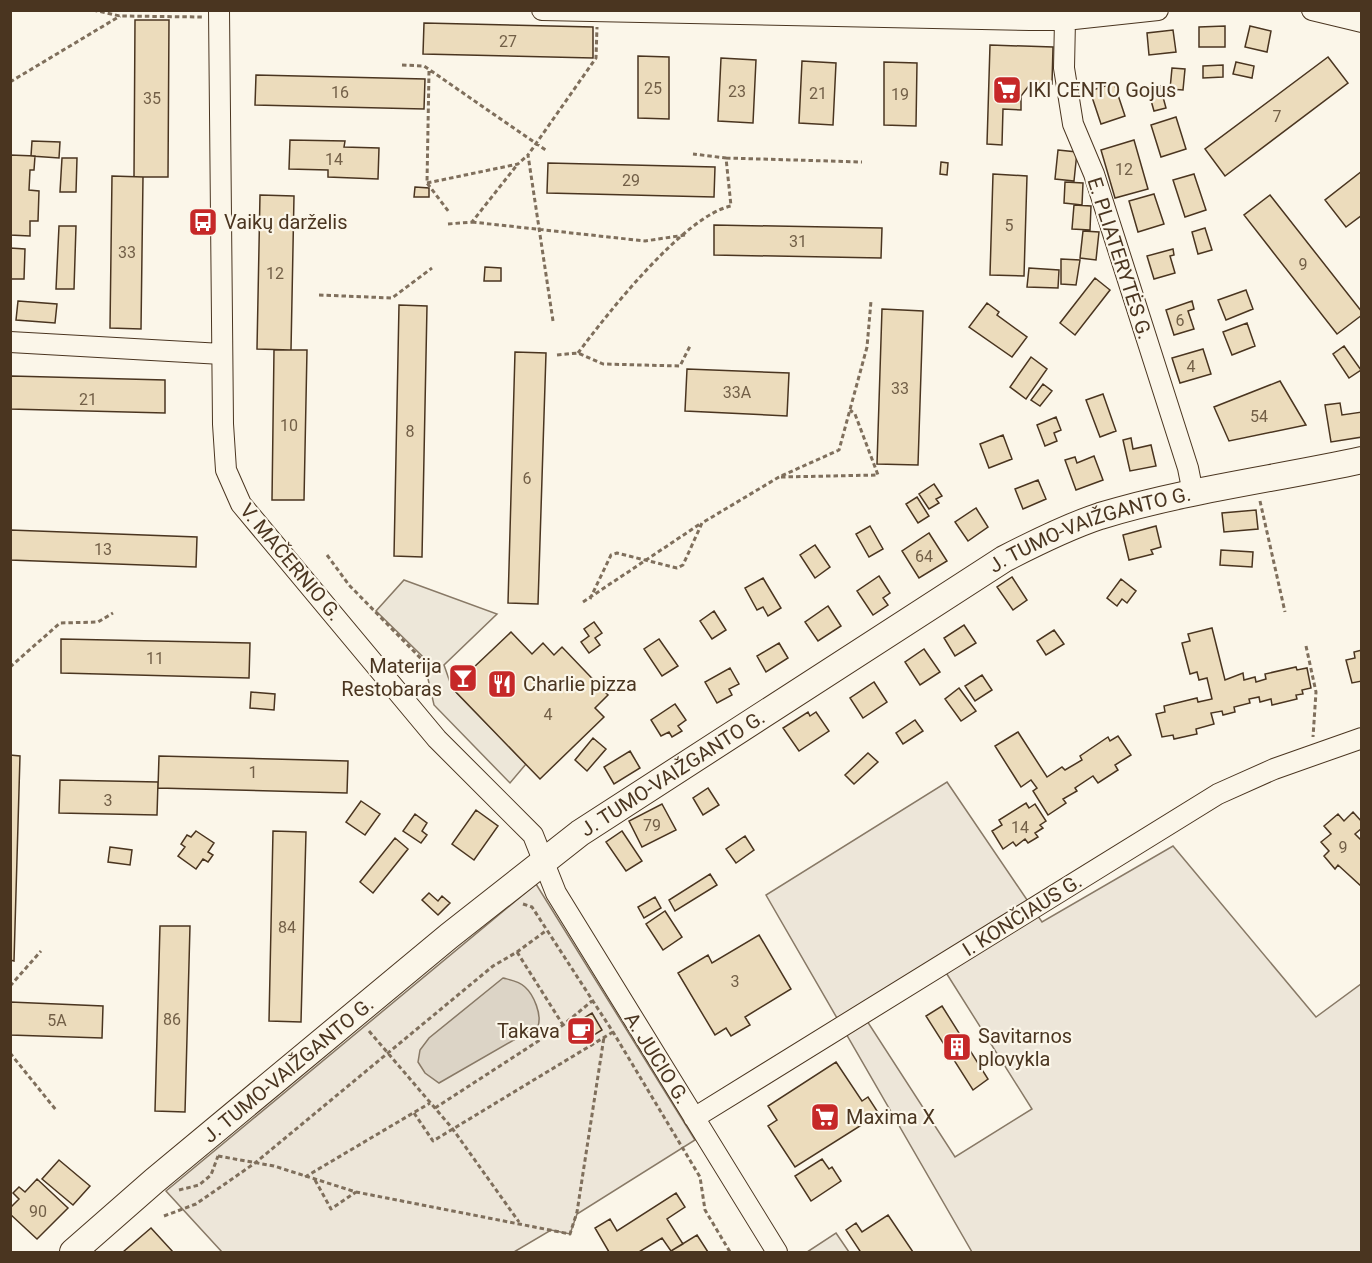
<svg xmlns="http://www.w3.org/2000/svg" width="1372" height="1263" viewBox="0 0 1372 1263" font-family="Roboto,sans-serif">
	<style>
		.green { fill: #ede6d9; stroke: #887966; stroke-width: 1.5; fill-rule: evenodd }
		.parking { fill: #ede7d9; stroke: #887966; stroke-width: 1.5 }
		.water { fill: #dcd4c6; stroke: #887966; stroke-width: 1.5 }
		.building { fill: #ecdcbc; stroke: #4a3520; stroke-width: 1.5 }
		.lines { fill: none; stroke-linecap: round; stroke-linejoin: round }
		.minor-casing { stroke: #4a3520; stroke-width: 22 }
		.major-casing { stroke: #4a3520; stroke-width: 28 }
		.path { stroke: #7f6f5c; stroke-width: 3; stroke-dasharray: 4.5 3; stroke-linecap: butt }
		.minor { stroke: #fbf6e9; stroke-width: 20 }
		.major { stroke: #fbf6e9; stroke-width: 26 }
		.labels { text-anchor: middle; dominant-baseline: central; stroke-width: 4.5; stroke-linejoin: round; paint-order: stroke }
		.number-label { font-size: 16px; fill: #725f47 }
		.poi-label { font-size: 20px; fill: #4a3520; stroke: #fbf6e9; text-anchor: start }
		.street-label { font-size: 20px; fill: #4a3520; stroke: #fbf6e9 }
	</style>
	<rect width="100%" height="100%" fill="#fbf6e9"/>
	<path class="green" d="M 947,782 L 1042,922 L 1173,846 L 1316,1017 L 1361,984 L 1361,1252 L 972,1252 L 766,895 ZM 945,971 L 1032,1109 L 955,1157 L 867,1021 Z
		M 536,884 L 695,1140 L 577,1214 L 570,1234 L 551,1230 L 514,1252 L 222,1252 L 166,1191 Z"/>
	<path class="parking" d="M 404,580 L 497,614 L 444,665 L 452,688 L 526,764 L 510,783 L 434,705 L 423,657 L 376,611 Z
		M 836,1233 L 849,1252 L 807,1252 Z"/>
	<path class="water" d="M 503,978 C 511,980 519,981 525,987 C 534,995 542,1015 538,1026 L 439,1083 L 425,1073 L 418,1062 L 420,1050 L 429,1038 Z"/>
	<path class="building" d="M 135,20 L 169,20 L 168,177 L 134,177 Z
		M 424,23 L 593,27 L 593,58 L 423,54 Z
		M 1225,26 L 1225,47 L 1199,47 L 1199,27 Z
		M 1250,26 L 1271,31 L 1267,52 L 1245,47 Z
		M 1173,30 L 1176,52 L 1149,55 L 1147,33 Z
		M 990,45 L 1053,47 L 1052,84 L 1031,83 L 1021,96 L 1021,110 L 1003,109 L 1002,145 L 987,144 Z
		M 638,56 L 669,57 L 669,119 L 638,118 Z
		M 1328,57 L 1348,83 L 1225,176 L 1205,149 Z
		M 721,58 L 756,60 L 753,123 L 718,121 Z
		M 802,61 L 836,63 L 833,125 L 799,123 Z
		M 884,62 L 917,63 L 916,126 L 884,125 Z
		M 1236,62 L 1254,66 L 1252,78 L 1233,74 Z
		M 1223,65 L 1223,77 L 1203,78 L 1203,66 Z
		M 1172,68 L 1185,69 L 1183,90 L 1170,89 Z
		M 256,75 L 425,79 L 424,109 L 255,105 Z
		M 1114,83 L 1125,116 L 1101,124 L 1090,91 Z
		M 1160,86 L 1166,108 L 1154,111 L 1148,90 Z
		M 1176,117 L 1186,149 L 1161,157 L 1151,125 Z
		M 290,140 L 345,141 L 344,147 L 379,148 L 378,179 L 328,177 L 328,170 L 289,169 Z
		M 1134,140 L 1148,189 L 1115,198 L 1101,150 Z
		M 32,141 L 60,142 L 59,158 L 31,156 Z
		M 1058,150 L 1077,152 L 1074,181 L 1055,179 Z
		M 10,155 L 35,156 L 34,170 L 30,170 L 29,190 L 39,191 L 38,221 L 30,221 L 30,236 L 10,235 Z
		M 62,158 L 77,158 L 76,192 L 60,192 Z
		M 941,162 L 948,163 L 947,175 L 940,174 Z
		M 548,163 L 715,167 L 714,197 L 547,193 Z
		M 1362,171 L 1362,215 L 1346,227 L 1325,200 Z
		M 993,174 L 1027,176 L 1024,276 L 990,275 Z
		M 1194,174 L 1206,210 L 1185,217 L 1173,180 Z
		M 112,176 L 143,177 L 141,329 L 110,328 Z
		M 1065,182 L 1083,183 L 1082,205 L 1064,203 Z
		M 415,187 L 429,188 L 429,197 L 414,197 Z
		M 1154,194 L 1164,224 L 1138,232 L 1129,201 Z
		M 260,195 L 294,196 L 291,350 L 257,349 Z
		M 1270,195 L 1362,312 L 1362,315 L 1337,334 L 1244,215 Z
		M 1074,205 L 1091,206 L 1090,230 L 1072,229 Z
		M 714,225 L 882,228 L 881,258 L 714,255 Z
		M 59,226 L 76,226 L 74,289 L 56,289 Z
		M 1205,228 L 1212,250 L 1198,254 L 1192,232 Z
		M 1083,231 L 1099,232 L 1096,260 L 1080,258 Z
		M 10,248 L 25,249 L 24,279 L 10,279 Z
		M 1173,249 L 1174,255 L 1170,256 L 1175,273 L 1154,279 L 1147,256 Z
		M 1061,259 L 1080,260 L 1076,285 L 1061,284 Z
		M 485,267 L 501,268 L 501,281 L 484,281 Z
		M 1029,268 L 1059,270 L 1058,288 L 1027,287 Z
		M 1095,278 L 1110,290 L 1075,335 L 1060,323 Z
		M 1246,290 L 1253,309 L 1226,320 L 1218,300 Z
		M 18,301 L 57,304 L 55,323 L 16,320 Z
		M 1192,301 L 1194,309 L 1188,311 L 1194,329 L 1174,335 L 1166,310 Z
		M 987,303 L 999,312 L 997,315 L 1027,337 L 1012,357 L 969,327 Z
		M 399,305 L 427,306 L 422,557 L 394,556 Z
		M 882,309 L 923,311 L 918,465 L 877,464 Z
		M 1247,323 L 1255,346 L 1232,355 L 1223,332 Z
		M 1344,346 L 1361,370 L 1349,378 L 1333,354 Z
		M 1203,349 L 1211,374 L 1180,383 L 1172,358 Z
		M 274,350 L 307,350 L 304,500 L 272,500 Z
		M 515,352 L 546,353 L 538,604 L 508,603 Z
		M 1031,357 L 1047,369 L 1026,399 L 1010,387 Z
		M 687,369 L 789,373 L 787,416 L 685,411 Z
		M 11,376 L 165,380 L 165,413 L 10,409 Z
		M 1280,381 L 1306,425 L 1229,441 L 1214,407 Z
		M 1043,384 L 1052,391 L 1040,406 L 1031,400 Z
		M 1103,394 L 1116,431 L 1100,437 L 1086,400 Z
		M 1340,403 L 1342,415 L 1362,412 L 1362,437 L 1331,442 L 1325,405 Z
		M 1056,417 L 1061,430 L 1054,433 L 1057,441 L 1045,446 L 1037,425 Z
		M 1003,435 L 1012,459 L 989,468 L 980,444 Z
		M 1131,438 L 1133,449 L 1151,445 L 1156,466 L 1130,471 L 1123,440 Z
		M 1094,456 L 1103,480 L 1076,490 L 1065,460 L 1075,457 L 1077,463 Z
		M 1038,480 L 1046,499 L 1023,509 L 1015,489 Z
		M 934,484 L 942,496 L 936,499 L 939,503 L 929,509 L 919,494 Z
		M 917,497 L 929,516 L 918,523 L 906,504 Z
		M 976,508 L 988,527 L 968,541 L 955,522 Z
		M 1256,510 L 1258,529 L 1224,532 L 1222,513 Z
		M 870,526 L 883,549 L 869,557 L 856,534 Z
		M 1156,526 L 1161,547 L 1151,550 L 1153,554 L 1129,560 L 1123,535 Z
		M 10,530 L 197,537 L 196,567 L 10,560 Z
		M 929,533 L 947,561 L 919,578 L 902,551 Z
		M 815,545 L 830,567 L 815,578 L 800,555 Z
		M 1221,550 L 1253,552 L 1252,567 L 1220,565 Z
		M 879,576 L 890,593 L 883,598 L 888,605 L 873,615 L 857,591 Z
		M 1012,577 L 1027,600 L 1013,610 L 997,587 Z
		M 763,578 L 781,608 L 768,616 L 763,607 L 757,610 L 745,588 Z
		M 1121,579 L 1136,591 L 1127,603 L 1122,599 L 1117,606 L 1107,598 Z
		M 828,606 L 841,626 L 818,641 L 805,622 Z
		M 714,611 L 726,630 L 712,639 L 700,621 Z
		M 594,622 L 602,633 L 595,638 L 600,645 L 589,653 L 581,642 L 589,636 L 584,629 Z
		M 964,625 L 976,643 L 955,656 L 944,638 Z
		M 1212,628 L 1225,680 L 1243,673 L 1244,680 L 1255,677 L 1256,682 L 1266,679 L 1265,674 L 1296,667 L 1297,670 L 1307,668 L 1311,688 L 1302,690 L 1303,694 L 1296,695 L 1297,699 L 1272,705 L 1271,699 L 1260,702 L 1259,697 L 1249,699 L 1250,703 L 1234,707 L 1235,712 L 1223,715 L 1222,711 L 1211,713 L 1214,724 L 1196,729 L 1197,734 L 1174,739 L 1173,735 L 1162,737 L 1156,714 L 1165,712 L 1164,706 L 1197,698 L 1198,702 L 1212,699 L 1207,678 L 1199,680 L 1197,672 L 1190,674 L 1182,643 L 1190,641 L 1188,634 Z
		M 1054,630 L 1064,644 L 1046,655 L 1037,641 Z
		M 511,632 L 532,654 L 543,643 L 554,655 L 562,647 L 608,695 L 595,708 L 604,717 L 540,779 L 452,688 Z
		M 61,639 L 250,643 L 249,678 L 61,673 Z
		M 659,639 L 678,666 L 662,676 L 644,649 Z
		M 779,643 L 788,658 L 766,672 L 757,656 Z
		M 924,649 L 940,672 L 920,685 L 905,662 Z
		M 1362,650 L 1362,681 L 1352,683 L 1346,660 L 1355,658 L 1354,652 Z
		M 730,668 L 739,684 L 729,689 L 732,695 L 717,703 L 705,682 Z
		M 982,675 L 992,690 L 975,701 L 965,686 Z
		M 874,682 L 887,702 L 863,718 L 850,698 Z
		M 959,688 L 976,711 L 961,721 L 945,699 Z
		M 251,692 L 275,694 L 274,710 L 250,708 Z
		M 675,704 L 686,720 L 678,726 L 682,731 L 672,737 L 669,732 L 661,736 L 651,720 Z
		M 808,712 L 810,716 L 816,712 L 829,731 L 799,751 L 783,728 Z
		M 915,720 L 923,731 L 903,744 L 896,733 Z
		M 1018,732 L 1047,777 L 1062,767 L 1065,770 L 1082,760 L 1080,756 L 1108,737 L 1110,741 L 1118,736 L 1131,755 L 1115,765 L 1118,770 L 1098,783 L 1093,776 L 1075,788 L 1077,791 L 1063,799 L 1066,803 L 1048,815 L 1033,791 L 1037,788 L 1031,780 L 1021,787 L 995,746 Z
		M 593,738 L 606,749 L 587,771 L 575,760 Z
		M 630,751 L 640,768 L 614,784 L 604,767 Z
		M 868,753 L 878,762 L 854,784 L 845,775 Z
		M 10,755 L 20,756 L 14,961 L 10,960 Z
		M 159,756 L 348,761 L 347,793 L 158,788 Z
		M 60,780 L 158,782 L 157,815 L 59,813 Z
		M 708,788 L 719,805 L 703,815 L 693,798 Z
		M 361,801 L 380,814 L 365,835 L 346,822 Z
		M 1026,803 L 1029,808 L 1035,804 L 1046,821 L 1040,825 L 1043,828 L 1035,833 L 1038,837 L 1028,843 L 1025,839 L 1016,846 L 1013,842 L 1003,849 L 992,831 L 1002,825 L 999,820 Z
		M 662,804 L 676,830 L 642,847 L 629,821 Z
		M 476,810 L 498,826 L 474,860 L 452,844 Z
		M 1353,812 L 1362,822 L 1362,828 L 1355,834 L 1362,841 L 1361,886 L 1338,865 L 1335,869 L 1324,856 L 1329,851 L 1321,842 L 1331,834 L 1324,826 L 1338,814 L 1344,821 Z
		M 415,814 L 427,823 L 422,831 L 427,835 L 421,843 L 403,831 Z
		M 196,831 L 214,843 L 208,852 L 213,855 L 208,862 L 203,859 L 196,869 L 178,856 L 185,847 L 181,844 L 187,835 L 191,837 Z
		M 273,831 L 306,832 L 301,1022 L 269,1021 Z
		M 622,831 L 642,861 L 626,871 L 606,842 Z
		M 745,836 L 754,850 L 736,863 L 726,849 Z
		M 395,838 L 408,849 L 373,893 L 360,882 Z
		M 110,847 L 132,850 L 130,865 L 108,862 Z
		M 710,874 L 717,885 L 675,911 L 669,900 Z
		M 429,893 L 438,901 L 442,896 L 450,903 L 438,915 L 422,900 Z
		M 655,897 L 661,908 L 644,918 L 638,907 Z
		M 665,911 L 682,937 L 663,950 L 646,924 Z
		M 160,926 L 190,926 L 185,1112 L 155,1111 Z
		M 759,935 L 791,989 L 745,1017 L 750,1025 L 731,1036 L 726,1028 L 715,1035 L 678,973 L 708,955 L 712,963 Z
		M 10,1002 L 103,1006 L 102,1038 L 10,1035 Z
		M 942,1006 L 988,1079 L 973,1090 L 926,1016 Z
		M 592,1013 L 602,1030 L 581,1043 L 571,1026 Z
		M 836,1062 L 862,1101 L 868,1097 L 879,1114 L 795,1167 L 768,1126 L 777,1120 L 768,1106 Z
		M 822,1159 L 829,1169 L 832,1167 L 841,1181 L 811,1201 L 795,1176 Z
		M 59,1160 L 90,1186 L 73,1205 L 42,1179 Z
		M 37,1179 L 68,1208 L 37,1239 L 10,1214 L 10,1208 L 19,1199 L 13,1193 L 19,1187 L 25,1192 Z
		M 676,1193 L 685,1207 L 667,1219 L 683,1244 L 671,1251 L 662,1238 L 639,1252 L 609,1252 L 595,1228 L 610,1219 L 617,1231 Z
		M 888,1215 L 913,1252 L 857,1252 L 860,1251 L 846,1230 L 856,1223 L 862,1232 Z
		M 151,1228 L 173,1252 L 123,1252 Z
		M 697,1235 L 708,1252 L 671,1252 L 671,1251 Z"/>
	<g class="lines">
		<g class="minor-casing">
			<path id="minor" d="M 219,10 L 223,424 L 226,470 L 241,504 L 437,739 L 533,835 L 556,893 L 777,1252
				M 542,10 L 1030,20 L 1065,20 L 1158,10
				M 1312,10 L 1362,22
				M 1065,20 L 1064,68 L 1073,124 L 1094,174 L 1188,468 L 1193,493
				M 10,342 L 222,354
				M 694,1118 L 1218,794 L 1274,769 L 1362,738"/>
		</g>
		<g class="major-casing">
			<g id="major">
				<path id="s1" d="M 73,1252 L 154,1181 L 449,936 L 580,833 L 1004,559 C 1035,543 1067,527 1100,516 C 1185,490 1275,479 1362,460"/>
			</g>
		</g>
		<path class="path" d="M 93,10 L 120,16 L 202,17
			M 402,65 L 424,66 L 547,151
			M 429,71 L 427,183 L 449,212
			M 10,82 L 120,16
			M 726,158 L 862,162
			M 427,183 L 518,164 L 528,155
			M 472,222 L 645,241 L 685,235
			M 448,224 L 472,222 L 517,165
			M 319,295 L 392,298 L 432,268
			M 553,321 L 528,155 L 596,58 L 597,27
			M 578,353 C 607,314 684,216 731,206 L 726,158 L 693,154
			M 557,355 L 578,353 L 603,364 L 680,366 L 691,344
			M 781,477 L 878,475 L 855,414 L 850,410
			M 1260,501 L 1285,612
			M 327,555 L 349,585 L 437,675
			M 590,599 L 611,555 L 617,553 L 677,568 L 683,565 L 702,523 L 779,477 L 839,450 L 867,347 L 871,301
			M 583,602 L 700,524
			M 1306,646 L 1316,692 L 1313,737
			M 10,667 L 60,623 L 98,622 L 113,613
			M 523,904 L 532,907 L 613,1032 L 700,1177 L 705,1210 L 730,1252
			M 517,952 L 563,1025
			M 10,986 L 41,951
			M 369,1031 L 452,1128 L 519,1222
			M 10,1053 L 56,1110
			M 435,1108 L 563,1025 L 592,1001
			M 414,1113 L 433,1141 L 613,1032
			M 218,1156 L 274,1166 L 356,1192 L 570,1234 L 577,1212 L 604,1037
			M 305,1177 L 430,1103
			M 315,1180 L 331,1209 L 356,1192
			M 179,1190 L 199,1185 L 211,1175 L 218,1156
			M 164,1216 L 196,1204 L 255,1163 L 493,966 L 517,952 L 547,930"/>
		<use href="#minor" class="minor"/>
		<use href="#major" class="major"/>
	</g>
	<defs>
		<g id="supermarket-square" transform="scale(1.5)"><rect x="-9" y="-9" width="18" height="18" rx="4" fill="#c62828" stroke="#fbf6e9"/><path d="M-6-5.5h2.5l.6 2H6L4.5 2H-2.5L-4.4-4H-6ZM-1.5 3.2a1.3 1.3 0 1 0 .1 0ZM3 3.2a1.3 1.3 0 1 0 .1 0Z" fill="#fff"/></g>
		<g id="bus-square" transform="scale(1.5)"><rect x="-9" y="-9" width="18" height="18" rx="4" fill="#c62828" stroke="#fbf6e9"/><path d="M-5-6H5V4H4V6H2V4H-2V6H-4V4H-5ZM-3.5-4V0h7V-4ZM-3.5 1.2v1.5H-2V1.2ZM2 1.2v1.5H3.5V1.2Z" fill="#fff"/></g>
		<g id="bar-square" transform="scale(1.5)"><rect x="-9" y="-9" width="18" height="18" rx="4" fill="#c62828" stroke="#fbf6e9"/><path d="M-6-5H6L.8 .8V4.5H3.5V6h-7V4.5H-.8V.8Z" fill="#fff"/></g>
		<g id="restaurant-square" transform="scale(1.5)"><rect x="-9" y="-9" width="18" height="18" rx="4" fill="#c62828" stroke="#fbf6e9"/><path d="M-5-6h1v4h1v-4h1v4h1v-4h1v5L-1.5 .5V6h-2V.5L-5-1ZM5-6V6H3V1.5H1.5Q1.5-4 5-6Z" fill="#fff"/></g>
		<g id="cafe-square" transform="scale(1.5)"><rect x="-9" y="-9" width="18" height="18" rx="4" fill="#c62828" stroke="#fbf6e9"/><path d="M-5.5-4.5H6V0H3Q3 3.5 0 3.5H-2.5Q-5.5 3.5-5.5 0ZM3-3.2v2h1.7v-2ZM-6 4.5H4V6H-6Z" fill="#fff"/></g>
		<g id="building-square" transform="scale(1.5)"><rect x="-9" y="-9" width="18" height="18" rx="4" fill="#c62828" stroke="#fbf6e9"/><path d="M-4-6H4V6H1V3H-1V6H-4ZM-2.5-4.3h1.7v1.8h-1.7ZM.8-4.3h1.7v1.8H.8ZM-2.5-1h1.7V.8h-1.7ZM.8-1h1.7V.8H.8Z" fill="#fff"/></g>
	</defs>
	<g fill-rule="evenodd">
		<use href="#supermarket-square" x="1007" y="90"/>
		<use href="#bus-square" x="203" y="222"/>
		<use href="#bar-square" x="463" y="678"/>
		<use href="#restaurant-square" x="502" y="684"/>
		<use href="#cafe-square" x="581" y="1031"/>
		<use href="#building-square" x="957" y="1047"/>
		<use href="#supermarket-square" x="825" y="1117"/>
	</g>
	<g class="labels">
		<g class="number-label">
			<text x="508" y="41">27</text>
			<text x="653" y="88">25</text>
			<text x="737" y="91">23</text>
			<text x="340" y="92">16</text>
			<text x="818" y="93">21</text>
			<text x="900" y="94">19</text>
			<text x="152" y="98">35</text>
			<text x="1277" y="116">7</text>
			<text x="334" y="159">14</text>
			<text x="1124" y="169">12</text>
			<text x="631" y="180">29</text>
			<text x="1009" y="225">5</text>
			<text x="798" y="241">31</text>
			<text x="127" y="252">33</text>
			<text x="1303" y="264">9</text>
			<text x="275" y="273">12</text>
			<text x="1180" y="320">6</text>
			<text x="1191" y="366">4</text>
			<text x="900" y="388">33</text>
			<text x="737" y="392">33A</text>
			<text x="88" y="399">21</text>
			<text x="1259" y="416">54</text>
			<text x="289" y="425">10</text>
			<text x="410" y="431">8</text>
			<text x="527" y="478">6</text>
			<text x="103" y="549">13</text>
			<text x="924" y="556">64</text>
			<text x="155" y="658">11</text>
			<text x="548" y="714">4</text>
			<text x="253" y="772">1</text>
			<text x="108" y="800">3</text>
			<text x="652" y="825">79</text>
			<text x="1020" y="827">14</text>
			<text x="1343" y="847">9</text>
			<text x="287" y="927">84</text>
			<text x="735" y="981">3</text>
			<text x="172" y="1019">86</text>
			<text x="57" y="1020">5A</text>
			<text x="38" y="1211">90</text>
		</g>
		<g class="poi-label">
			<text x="1028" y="90">IKI CENTO Gojus</text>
			<text x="224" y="222">Vaikų darželis</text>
			<text x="442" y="666" text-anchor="end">Materija<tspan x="442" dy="23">Restobaras</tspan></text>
			<text x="523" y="684">Charlie pizza</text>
			<text x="560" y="1031" text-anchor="end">Takava</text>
			<text x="978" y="1036">Savitarnos<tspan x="978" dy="23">plovykla</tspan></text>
			<text x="846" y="1117">Maxima X</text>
		</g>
		<g class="street-label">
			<text transform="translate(1120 258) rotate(72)">E. PLIATERYTĖS G.</text>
			<text stroke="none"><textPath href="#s1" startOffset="1254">J. TUMO-VAIŽGANTO G.</textPath></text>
			<text transform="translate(291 562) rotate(50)">V. MAČERNIO G.</text>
			<text stroke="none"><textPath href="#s1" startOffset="768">J. TUMO-VAIŽGANTO G.</textPath></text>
			<text transform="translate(1022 915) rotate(-32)">I. KONČIAUS G.</text>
			<text transform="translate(657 1058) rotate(58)">A. JUCIO G.</text>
			<text stroke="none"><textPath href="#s1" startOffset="282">J. TUMO-VAIŽGANTO G.</textPath></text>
		</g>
	</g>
	<rect width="1372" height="1263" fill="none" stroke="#4a3520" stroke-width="24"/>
</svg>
